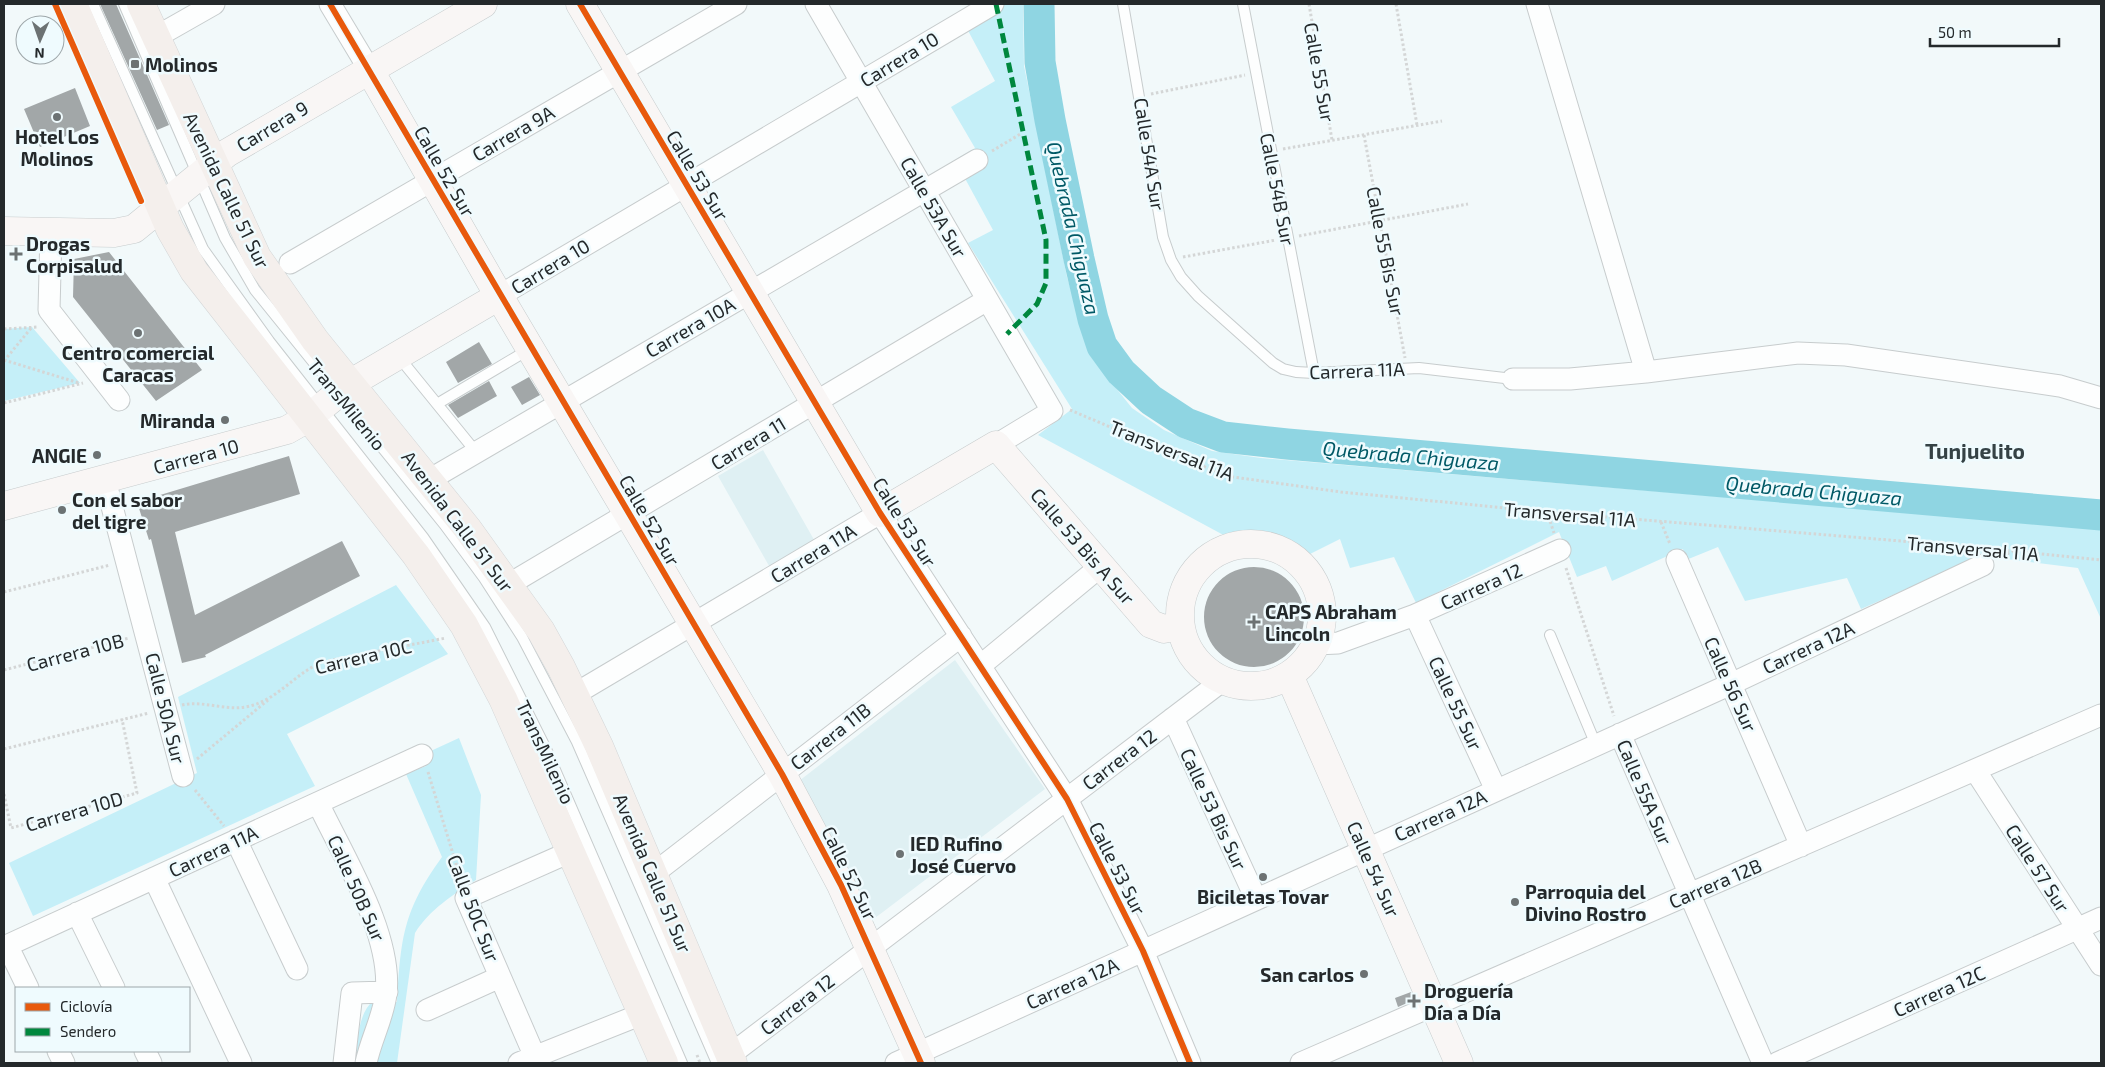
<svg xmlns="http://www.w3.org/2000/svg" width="2105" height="1067" viewBox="0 0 2105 1067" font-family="'Exo 2',sans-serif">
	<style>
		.built { fill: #dff0f3 }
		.green { fill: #c5eff8 }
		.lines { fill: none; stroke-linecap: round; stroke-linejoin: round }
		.river { stroke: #8fd5e2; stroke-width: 31 }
		.building { fill: #a2a7a8 }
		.lane-casing { stroke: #c7cccd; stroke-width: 12 }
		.street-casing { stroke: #c7cccd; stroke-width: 23 }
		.secondary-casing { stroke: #c7cccd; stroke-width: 29 }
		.primary-casing { stroke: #d3d6d7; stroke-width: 29 }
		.path { stroke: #d4d6d6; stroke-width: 3; stroke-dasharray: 2.5 2.5; stroke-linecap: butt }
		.lane { stroke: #fdfefe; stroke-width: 10 }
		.street { stroke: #fdfefe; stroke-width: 21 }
		.secondary { stroke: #f9f6f5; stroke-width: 28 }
		.primary { stroke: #f4efec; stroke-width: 28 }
		.quiet { stroke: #00873e; stroke-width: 5; stroke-dasharray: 10 5; stroke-linecap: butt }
		.cycleway-casing { stroke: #effbfe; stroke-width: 9 }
		.cycleway { stroke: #e8590c; stroke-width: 6 }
		.poi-dot { fill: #6c7273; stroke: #effbfe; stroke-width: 2 }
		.labels { text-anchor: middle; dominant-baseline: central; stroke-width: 5; stroke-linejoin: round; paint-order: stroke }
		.street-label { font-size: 19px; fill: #24292b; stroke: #effbfe }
		.poi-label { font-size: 19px; font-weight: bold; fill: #24292b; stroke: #effbfe; text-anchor: start }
		.water-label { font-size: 20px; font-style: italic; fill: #005966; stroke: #effbfe }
		.quarter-label { font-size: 21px; font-weight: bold; fill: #354245; stroke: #effbfe }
	</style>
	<rect width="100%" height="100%" fill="#f2f9fa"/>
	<path class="built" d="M 763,450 L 817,545 L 772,571 L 718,476 Z
		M 955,660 L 1045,789 L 875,918 L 799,781 Z"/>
	<path class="green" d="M 981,4 L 1023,4 L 1024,66 L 1067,277 L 1091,357 L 1132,408 L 1164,430 L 1212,451 L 1261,458 L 2101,529 L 2101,619 L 2078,568 L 1981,556 L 1861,609 L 1847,578 L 1745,601 L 1718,547 L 1686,560 L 1683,549 L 1612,581 L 1606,566 L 1577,577 L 1559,532 L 1416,603 L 1394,557 L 1350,568 L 1340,539 L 1304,557 C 1278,539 1261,534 1229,538 L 1038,435 L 1072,409 L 968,243 L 993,230 L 955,160 L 975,148 L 951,107 L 995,81 L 965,25 Z
		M 32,327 L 80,383 L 4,401 L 4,329 Z
		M 396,585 L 448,654 L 287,734 L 315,786 L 33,916 L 9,863 L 197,773 L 178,697 Z
		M 459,738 L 481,795 L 476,880 C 453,895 430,909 415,933 L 397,1063 L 355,1063 C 358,1042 357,1014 374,1000 L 397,1002 C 401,937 403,911 442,857 L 406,774 L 426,766 L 422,755 Z"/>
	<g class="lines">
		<path class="river" d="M 1039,4 L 1040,62 L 1050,120 L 1079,259 L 1093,319 L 1102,346 L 1121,372 L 1151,400 L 1186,423 L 1223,437 L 1287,444 L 2101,515"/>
	</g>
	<path class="building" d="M 100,4 L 116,4 L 169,125 L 157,130 Z
		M 75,88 L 90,126 L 40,147 L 24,109 Z
		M 109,252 L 202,370 L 156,401 L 73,297 L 74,259 Z
		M 479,342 L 492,364 L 458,383 L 446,362 Z
		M 529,377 L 540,395 L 522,405 L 511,387 Z
		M 489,381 L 497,396 L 458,418 L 448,405 Z
		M 289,456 L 300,494 L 175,532 L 195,615 L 342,541 L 360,576 L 205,655 L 206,657 L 182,663 L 151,539 L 149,540 L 137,502 Z
		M1204 617a50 50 0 1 1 100 0a50 50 0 1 1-100 0Z
		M 1411,992 L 1414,1000 L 1398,1007 L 1395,998 Z"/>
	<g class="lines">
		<g class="lane-casing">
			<path id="lane" d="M 93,4 L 203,249 L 269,341 L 423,537 L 485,627 L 546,749 L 682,1063
				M 124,4 L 225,238 L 255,290 L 444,524 L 484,578 L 522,637 L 577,742 L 717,1063
				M 1123,4 L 1163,237 L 1171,260 L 1181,277 L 1198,296 L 1273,363 L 1283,369 L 1296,372 L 1314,373 L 1419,368 L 1513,379
				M 1243,4 L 1314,373
				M 398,356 L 476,452
				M 437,404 L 528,350
				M 1550,635 L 1596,745"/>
		</g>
		<g class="street-casing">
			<path id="street" d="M 330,4 L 369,69
				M 816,4 L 1052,411 L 996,445
				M 1537,4 L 1646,372
				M 156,37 L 214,4
				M 51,233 L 49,310 L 119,400
				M 290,263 L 736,4
				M 499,296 L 993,4
				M 1513,379 L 1570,379 L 1646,372 L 1798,353 L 1846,355 L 2060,386 L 2101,398
				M 105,480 L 183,776
				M 429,480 L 977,160
				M 1677,560 L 1801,846
				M 508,585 L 987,300
				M 1415,615 L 1496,790
				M 1316,644 L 1338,643 L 1415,615 L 1560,550
				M 980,666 L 1101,566
				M 575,694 L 880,513 L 1067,799 L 1143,951 L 1190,1063
				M 1173,718 L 1256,899
				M 1620,734 L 1763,1063
				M 1975,770 L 2101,965
				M 318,803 C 343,856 393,935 386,994 C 383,1018 371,1039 366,1063
				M 236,840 L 297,969
				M 653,874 L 961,636
				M 154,878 L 241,1063
				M 77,913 L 114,988
				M 7,945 L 28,988
				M 4,947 L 422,755
				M 427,1010 L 500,977
				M 58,1051 L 64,1063
				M 145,1051 L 151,1063
				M 730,1055 L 1222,681
				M 535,1057 L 466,898 L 570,852
				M 344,1063 L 352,993 L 387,992
				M 519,1063 L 642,1014
				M 896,1063 L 1731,684 L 1983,565
				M 1301,1063 L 2101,715
				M 1777,1063 L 2101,918"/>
		</g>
		<g class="secondary-casing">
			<path id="secondary" d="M 580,4 L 880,513 L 996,445 L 1151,624 L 1164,629 L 1180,625
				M 369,69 L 499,296 L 782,774 L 841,885 L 921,1063
				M 4,231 L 114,233 L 134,229 L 227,153 L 483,4
				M 4,506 L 287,430 L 308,418 L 351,383 L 499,296
				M1180 615a71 71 0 1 1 142 0a71 71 0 1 1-142 0Z
				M 1289,675 L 1459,1063"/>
		</g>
		<g class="primary-casing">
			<path id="primary" d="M 73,4 L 170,229 L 194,271 L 416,555 L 464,625 L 503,699 L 664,1063
				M 141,4 L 257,257 L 315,340 L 467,528 L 541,631 L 561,667 L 599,746 L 733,1063"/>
		</g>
		<path class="path" d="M 1309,4 L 1332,140
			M 1396,4 L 1417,125
			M 1151,94 L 1245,75
			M 1364,135 L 1405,358
			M 1283,149 L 1442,121
			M 992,151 L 1022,133
			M 1299,236 L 1468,204
			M 1183,257 L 1276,240
			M 4,329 L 38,327
			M 4,360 L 79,383
			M 4,361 L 32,327
			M 4,403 L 83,383
			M 1070,410 L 1226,476 L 1341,492 L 1547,512 L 1974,547
			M 1547,512 L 1554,533
			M 1661,522 L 1670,544
			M 1992,549 L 2101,560
			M 1998,558 L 2013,551
			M 1566,568 L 1614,716
			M 4,592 L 110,565
			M 4,670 L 129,638
			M 182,705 C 204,700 227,712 250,706 C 278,699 296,673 322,662 L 446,638
			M 4,749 L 149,713
			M 197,759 L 268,700
			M 428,772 L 461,880
			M 195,790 L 224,826
			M 4,794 L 11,828 L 137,793 L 122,719
			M 697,1055 L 700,1063"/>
		<use href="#lane" class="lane"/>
		<use href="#street" class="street"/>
		<use href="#secondary" class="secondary"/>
		<use href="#primary" class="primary"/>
		<path class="quiet" d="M 996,4 L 1046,240 L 1046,283 L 1037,304 L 1007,334"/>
		<g class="cycleway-casing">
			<path id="cycleway" d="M 55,4 L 141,201
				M 330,4 L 782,774 L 841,885 L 921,1063
				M 580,4 L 880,513 L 1067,799 L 1143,951 L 1190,1063"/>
		</g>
		<use href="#cycleway" class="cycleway"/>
	</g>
	<g class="poi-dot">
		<rect x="130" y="59" width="10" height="10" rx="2.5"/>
		<circle cx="57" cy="117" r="5"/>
		<path d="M13.5 246.5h5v5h5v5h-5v5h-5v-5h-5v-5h5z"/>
		<circle cx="138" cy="333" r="5"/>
		<circle cx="225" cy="420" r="5"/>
		<circle cx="97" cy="455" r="5"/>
		<circle cx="62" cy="510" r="5"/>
		<path d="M1251.5 614.5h5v5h5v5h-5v5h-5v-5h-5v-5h5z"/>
		<circle cx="900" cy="854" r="5"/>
		<circle cx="1263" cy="877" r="5"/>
		<circle cx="1515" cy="902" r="5"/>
		<circle cx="1364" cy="974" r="5"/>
		<path d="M1411.5 993.5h5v5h5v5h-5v5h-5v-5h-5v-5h5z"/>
	</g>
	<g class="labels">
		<g class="street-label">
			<text transform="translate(899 59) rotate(-31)">Carrera 10</text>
			<text transform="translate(1320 72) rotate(80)">Calle 55 Sur</text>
			<text transform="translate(272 126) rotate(-31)">Carrera 9</text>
			<text transform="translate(513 133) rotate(-30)">Carrera 9A</text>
			<text transform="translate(1150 154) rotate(81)">Calle 54A Sur</text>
			<text transform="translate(445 171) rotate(60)">Calle 52 Sur</text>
			<text transform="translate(698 175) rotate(59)">Calle 53 Sur</text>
			<text transform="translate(1278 189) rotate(79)">Calle 54B Sur</text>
			<text transform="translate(227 190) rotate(64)">Avenida Calle 51 Sur</text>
			<text transform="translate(934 207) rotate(60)">Calle 53A Sur</text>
			<text transform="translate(1386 251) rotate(79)">Calle 55 Bis Sur</text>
			<text transform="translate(550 266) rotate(-31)">Carrera 10</text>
			<text transform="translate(690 327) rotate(-30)">Carrera 10A</text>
			<text transform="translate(1357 370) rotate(-2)">Carrera 11A</text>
			<text transform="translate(347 404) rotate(51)">TransMilenio</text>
			<text transform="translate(748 443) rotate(-31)">Carrera 11</text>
			<text transform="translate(1172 450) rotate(22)">Transversal 11A</text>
			<text transform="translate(196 456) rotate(-15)">Carrera 10</text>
			<text transform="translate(1570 514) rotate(5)">Transversal 11A</text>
			<text transform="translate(650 520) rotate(60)">Calle 52 Sur</text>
			<text transform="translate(458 521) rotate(53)">Avenida Calle 51 Sur</text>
			<text transform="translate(905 522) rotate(58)">Calle 53 Sur</text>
			<text transform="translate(1083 546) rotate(49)">Calle 53 Bis A Sur</text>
			<text transform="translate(1973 548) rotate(5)">Transversal 11A</text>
			<text transform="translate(813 553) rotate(-31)">Carrera 11A</text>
			<text transform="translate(1481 586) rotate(-24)">Carrera 12</text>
			<text transform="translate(1808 647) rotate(-25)">Carrera 12A</text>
			<text transform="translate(75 652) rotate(-15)">Carrera 10B</text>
			<text transform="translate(363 656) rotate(-13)">Carrera 10C</text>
			<text transform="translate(1731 684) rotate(66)">Calle 56 Sur</text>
			<text transform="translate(1456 703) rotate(65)">Calle 55 Sur</text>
			<text transform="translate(166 708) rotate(76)">Calle 50A Sur</text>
			<text transform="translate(830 736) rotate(-38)">Carrera 11B</text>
			<text transform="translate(546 752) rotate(65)">TransMilenio</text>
			<text transform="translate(1119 759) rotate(-37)">Carrera 12</text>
			<text transform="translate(1645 792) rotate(67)">Calle 55A Sur</text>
			<text transform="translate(1214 809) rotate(65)">Calle 53 Bis Sur</text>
			<text transform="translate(74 811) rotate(-16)">Carrera 10D</text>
			<text transform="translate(1440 815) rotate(-24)">Carrera 12A</text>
			<text transform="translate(213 851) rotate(-25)">Carrera 11A</text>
			<text transform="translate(1118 868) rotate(63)">Calle 53 Sur</text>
			<text transform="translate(2038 868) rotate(57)">Calle 57 Sur</text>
			<text transform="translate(1374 869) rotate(66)">Calle 54 Sur</text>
			<text transform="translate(653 873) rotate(67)">Avenida Calle 51 Sur</text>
			<text transform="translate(850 873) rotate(64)">Calle 52 Sur</text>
			<text transform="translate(1715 883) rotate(-23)">Carrera 12B</text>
			<text transform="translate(357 888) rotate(66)">Calle 50B Sur</text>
			<text transform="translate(474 908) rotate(69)">Calle 50C Sur</text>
			<text transform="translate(1072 983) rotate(-24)">Carrera 12A</text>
			<text transform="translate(1939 991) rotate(-24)">Carrera 12C</text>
			<text transform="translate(797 1004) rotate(-37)">Carrera 12</text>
		</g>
		<g class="poi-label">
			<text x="145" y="64">Molinos</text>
			<text x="57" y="136" text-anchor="middle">Hotel Los<tspan x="57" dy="22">Molinos</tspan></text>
			<text x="26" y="243">Drogas<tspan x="26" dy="22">Corpisalud</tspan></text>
			<text x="138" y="352" text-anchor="middle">Centro comercial<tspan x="138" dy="22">Caracas</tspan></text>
			<text x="215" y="420" text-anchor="end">Miranda</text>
			<text x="87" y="455" text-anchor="end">ANGIE</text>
			<text x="72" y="499">Con el sabor<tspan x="72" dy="22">del tigre</tspan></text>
			<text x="1265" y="611">CAPS Abraham<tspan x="1265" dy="22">Lincoln</tspan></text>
			<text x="910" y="843">IED Rufino<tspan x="910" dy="22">José Cuervo</tspan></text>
			<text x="1525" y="891">Parroquia del<tspan x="1525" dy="22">Divino Rostro</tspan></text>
			<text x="1263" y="896" text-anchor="middle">Biciletas Tovar</text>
			<text x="1354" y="974" text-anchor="end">San carlos</text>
			<text x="1424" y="990">Droguería<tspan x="1424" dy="22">Día a Día</tspan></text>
		</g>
		<g class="water-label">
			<text transform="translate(1074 228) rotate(77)">Quebrada Chiguaza</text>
			<text transform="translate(1411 455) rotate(5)">Quebrada Chiguaza</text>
			<text transform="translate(1814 490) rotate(5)">Quebrada Chiguaza</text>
		</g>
		<g class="quarter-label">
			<text x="1975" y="450">Tunjuelito</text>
		</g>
	</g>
	<rect width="2105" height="1067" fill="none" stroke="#24292b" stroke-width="10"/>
	<rect x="15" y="987" width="175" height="65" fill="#effbfe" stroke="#9ea7aa"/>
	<rect x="25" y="1003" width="25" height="8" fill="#e8590c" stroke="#9ea7aa"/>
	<text x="60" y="1012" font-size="15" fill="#24292b">Ciclovía</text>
	<rect x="25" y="1028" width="25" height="8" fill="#00873e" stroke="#9ea7aa"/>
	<text x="60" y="1037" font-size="15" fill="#24292b">Sendero</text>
	<g transform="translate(40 40) rotate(182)"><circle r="24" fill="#effbfe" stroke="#9ea7aa"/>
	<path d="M0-4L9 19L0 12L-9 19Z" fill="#6c7273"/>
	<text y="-8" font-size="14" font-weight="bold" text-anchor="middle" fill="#24292b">N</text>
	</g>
	<path d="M1930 38v8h129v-8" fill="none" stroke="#24292b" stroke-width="2.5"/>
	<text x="1938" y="38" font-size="15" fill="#24292b" stroke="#effbfe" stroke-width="4" paint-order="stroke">50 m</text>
</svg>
